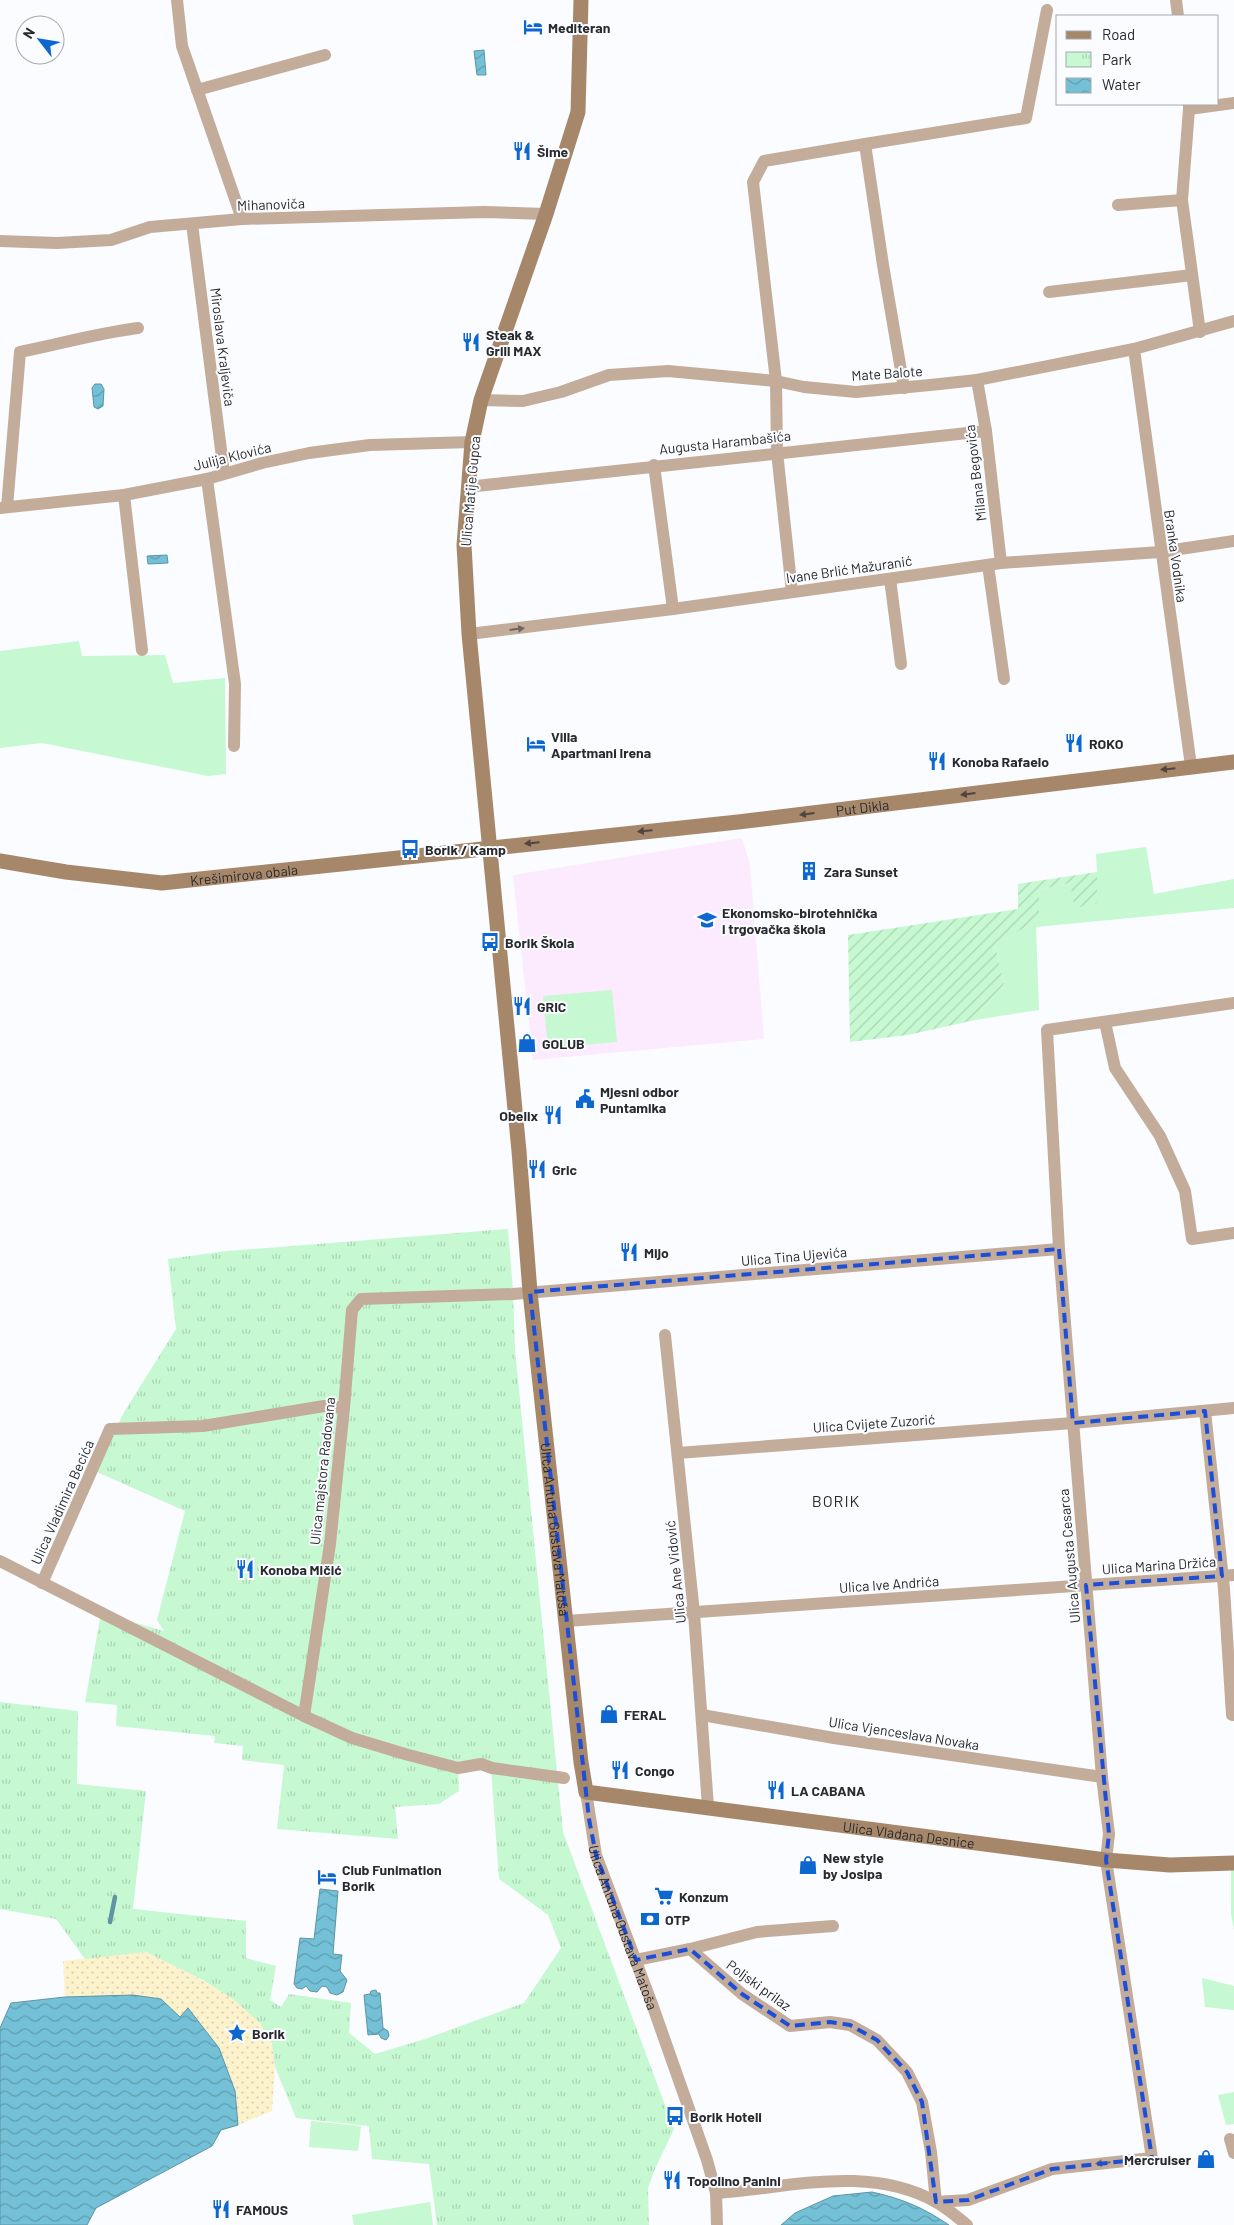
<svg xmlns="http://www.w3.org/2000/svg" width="1234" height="2225" viewBox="0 0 1234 2225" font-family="Barlow,sans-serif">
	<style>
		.education { fill: #fcebfe }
		.grass { fill: #c6f8d1 }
		.sand { fill: url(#sand-dots) }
		.park { fill: url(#park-tufts) }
		.garden { fill: url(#garden-furrows) }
		.water { fill: url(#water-waves); stroke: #5e94a4 }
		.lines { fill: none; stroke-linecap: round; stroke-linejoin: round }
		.stream { stroke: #5e94a4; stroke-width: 4.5 }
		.street { stroke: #c3ad9a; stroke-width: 12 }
		.secondary { stroke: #a7876a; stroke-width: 15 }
		.oneway { fill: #6e655e }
		.oneway2 { fill: #4f463f }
		.marked { fill: none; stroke: #1d4ed8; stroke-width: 4; stroke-dasharray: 10 6; stroke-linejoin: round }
		.labels { text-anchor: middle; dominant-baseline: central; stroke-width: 4; stroke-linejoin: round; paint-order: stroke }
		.poi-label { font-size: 14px; font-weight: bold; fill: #292a2d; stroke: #fafcff; text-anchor: start }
		.street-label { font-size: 14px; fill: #292a2d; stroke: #fafcff }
		.quarter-label { font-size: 16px; letter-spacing: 1px; fill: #292a2d; stroke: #fafcff }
	</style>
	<defs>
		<pattern id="sand-dots" width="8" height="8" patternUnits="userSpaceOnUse" patternTransform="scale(1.25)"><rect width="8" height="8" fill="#fcf2cc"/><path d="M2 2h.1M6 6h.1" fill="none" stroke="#d8d0b0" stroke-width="1.8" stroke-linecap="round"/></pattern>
		<pattern id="park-tufts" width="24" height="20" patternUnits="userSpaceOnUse" patternTransform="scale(1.25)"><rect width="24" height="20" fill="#c6f8d1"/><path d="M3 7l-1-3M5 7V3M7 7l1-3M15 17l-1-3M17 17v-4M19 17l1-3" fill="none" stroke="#aad5b4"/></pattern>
		<pattern id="garden-furrows" width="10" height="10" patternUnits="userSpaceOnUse" patternTransform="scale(1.25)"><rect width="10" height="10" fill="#c6f8d1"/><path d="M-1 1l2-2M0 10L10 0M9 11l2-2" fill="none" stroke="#aad5b4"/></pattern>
		<pattern id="water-waves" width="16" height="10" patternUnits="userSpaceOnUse" patternTransform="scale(1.25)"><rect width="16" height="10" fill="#74c1d7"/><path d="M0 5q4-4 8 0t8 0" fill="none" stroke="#5f9daf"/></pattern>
	</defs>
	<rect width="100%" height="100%" fill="#fafcff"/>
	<path class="education" d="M 742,838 L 750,865 L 764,1039 L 533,1060 L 513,875 Z"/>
	<path class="grass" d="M 79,641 L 82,656 L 165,655 L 173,683 L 225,678 L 226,774 L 208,776 L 42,743 L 0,748 L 0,651 Z
		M 1146,847 L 1154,894 L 1234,879 L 1234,908 L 1036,927 L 1039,1010 L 975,1020 L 1004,984 L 995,945 L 1039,919 L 1039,890 L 1070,883 L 1097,872 L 1096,854 Z
		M 612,990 L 617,1042 L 548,1048 L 543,996 Z
		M 1231,1863 L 1234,1863 L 1234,1930 L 1231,1914 Z
		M 1202,1978 L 1234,1986 L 1234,2010 L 1205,2007 Z
		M 1234,2092 L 1234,2124 L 1226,2125 L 1218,2095 Z
		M 311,2121 L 361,2126 L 358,2151 L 309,2147 Z
		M 430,2202 L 433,2225 L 354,2225 L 352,2215 Z"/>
	<path class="sand" d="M 146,1952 C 182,1970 262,2003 272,2046 C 277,2067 273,2090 272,2111 L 238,2125 L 235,2091 L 219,2048 L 188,2008 L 180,2017 L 161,1999 L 133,1995 L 65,1997 L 63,1961 Z"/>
	<path class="park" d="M 508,1229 L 513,1291 L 515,1350 L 563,1832 L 674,2129 L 654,2171 L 648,2188 L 649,2225 L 437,2225 L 429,2164 L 372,2159 L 369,2126 L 296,2118 L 275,2067 L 272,2044 L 260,2023 L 233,1999 L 203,1980 L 146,1952 L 85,1959 L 56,1919 L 0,1909 L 0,1702 L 78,1711 L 77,1784 L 146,1791 L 133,1909 L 246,1921 L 246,1958 L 276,1966 L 270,2000 L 281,2007 L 289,1994 L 351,2003 L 349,2033 L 375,2054 L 425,2039 L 524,2003 L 561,1948 L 548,1915 L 499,1879 L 491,1768 L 458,1768 L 459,1791 L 439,1804 L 395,1807 L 398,1839 L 277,1829 L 284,1765 L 242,1760 L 243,1746 L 214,1743 L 215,1736 L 116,1726 L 117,1705 L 85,1702 L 101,1613 L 164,1631 L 157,1620 L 185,1511 L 97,1472 L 123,1414 L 176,1329 L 168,1259 L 227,1251 Z"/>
	<path class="garden" d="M 1097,872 L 1097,903 L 1075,908 L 1070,883 L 1039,890 L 1039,919 L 995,945 L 1004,984 L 975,1020 L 908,1035 L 850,1042 L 848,935 L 1018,909 L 1018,884 Z"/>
	<path class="water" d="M 484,50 L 486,75 L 477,75 L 474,51 Z
		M 95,384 L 101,384 L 104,389 L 103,406 L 98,409 L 94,407 L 92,388 Z
		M 167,555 L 168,563 L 148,564 L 147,556 Z
		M 320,1889 L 338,1891 L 333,1954 L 342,1955 L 340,1971 L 347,1980 L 343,1992 L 337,1995 L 330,1993 L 327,1987 L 322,1986 L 317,1992 L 310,1991 L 306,1986 L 302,1989 L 297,1988 L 294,1984 L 300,1938 L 314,1939 Z
		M 376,1990 L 377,1993 L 380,1993 L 383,2028 L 388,2031 L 389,2036 L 386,2040 L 381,2038 L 379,2034 L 368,2035 L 364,1995 L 370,1994 L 371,1991 Z
		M 133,1995 L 161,1999 L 180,2017 L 188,2008 L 219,2048 L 235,2091 L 238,2125 L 221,2130 L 212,2146 L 96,2208 L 87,2225 L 0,2225 L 0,2028 L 11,2003 L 65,1997 Z
		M 872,2192 C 903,2199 922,2207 949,2225 L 781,2225 L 795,2213 L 833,2196 Z"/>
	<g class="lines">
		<path class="stream" d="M 110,1922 L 115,1897"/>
		<g class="street">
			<path d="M 177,0 L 182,46 L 242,219"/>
			<path d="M 1176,0 L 1178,16"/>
			<path d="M 197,90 L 325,55"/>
			<path d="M 1189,104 L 1189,109 L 1234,103"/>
			<path d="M 865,144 L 1026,118 L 1047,10"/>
			<path d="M 1182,200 L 1189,109"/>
			<path d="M 1118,205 L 1182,200 L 1200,332"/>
			<path d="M 192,224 L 224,473"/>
			<path d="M 0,241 L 57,243 L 111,240 L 150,227 L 242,219 L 484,212 L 546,214"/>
			<path d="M 1049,292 L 1192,275"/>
			<path d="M 1134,349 L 1191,766"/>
			<path d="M 977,380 L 986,431 L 1001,563"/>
			<path d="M 481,400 L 523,401 L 561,392 L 609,375 L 668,371 L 776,381 L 804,387 L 856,392 L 930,385 L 977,380 L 1134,349 L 1234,321"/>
			<path d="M 654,465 L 673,609"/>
			<path d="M 207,479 L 235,684 L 234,746"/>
			<path d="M 467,487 L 986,431"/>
			<path d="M 124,495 L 142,650"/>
			<path d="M 7,507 L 20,352 C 60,344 98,333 138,328"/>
			<path d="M 0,508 L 124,495 L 207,479 L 262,463 L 309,453 L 370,445 L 472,442"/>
			<path d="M 988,565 L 1004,679"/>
			<path d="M 890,579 L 901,664"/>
			<path d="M 792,592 L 777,452 L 776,381 L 753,182 L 764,161 L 865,144 L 883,265 L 904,388"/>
			<path d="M 469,634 L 673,609 L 1001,563 L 1160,552 L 1234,541"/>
			<path d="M 1105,1022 L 1115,1068 L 1160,1136 L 1185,1191 L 1192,1239 L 1234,1233"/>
			<path d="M 665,1335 L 694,1613 L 708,1807"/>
			<path d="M 1205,1411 L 1224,1589 L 1232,1715 L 1234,1715"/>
			<path d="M 678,1453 L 1073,1423 L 1234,1408"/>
			<path d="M 0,1561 L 304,1716 L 352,1738 L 405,1754 L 458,1768 L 481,1764 L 492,1768 L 564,1778"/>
			<path d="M 42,1583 L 110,1429 L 203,1426 L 324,1406 L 344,1408"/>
			<path d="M 566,1621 L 1234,1575"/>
			<path d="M 702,1715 L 834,1738 L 1102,1777"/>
			<path d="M 304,1716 L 330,1544 L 344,1408 L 352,1310 L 361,1299 L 513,1294 L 1059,1249"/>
			<path id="s1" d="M 586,1792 L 596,1855 L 652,2004 L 707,2160 L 716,2193 L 717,2225"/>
			<path d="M 690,1949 L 742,1994 L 790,2026 L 830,2022 L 850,2025 L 877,2040 L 907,2072 L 922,2102 L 931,2152 L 936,2202 L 968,2200 L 1052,2169 L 1152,2158 L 1106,1860 L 1109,1834 L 1102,1777 L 1059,1249 L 1047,1030 L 1234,1003"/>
			<path d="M 636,1960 L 690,1949 L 757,1932 L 833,1926"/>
			<path d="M 1230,2139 L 1234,2153"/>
			<path d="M 716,2193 C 789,2188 868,2164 936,2202 C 947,2208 957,2217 967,2225"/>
		</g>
		<g class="secondary">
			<path id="s2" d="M 581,0 L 578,112 L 546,214 L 481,400 L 472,442 L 464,545 L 469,634 L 519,1151 L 530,1292 L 581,1762 L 586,1792 L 1106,1860 L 1170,1865 L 1234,1863"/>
			<path id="s3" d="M 0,861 L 66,872 L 162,883 L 738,822 L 1234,762"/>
		</g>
	</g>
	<defs><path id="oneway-solid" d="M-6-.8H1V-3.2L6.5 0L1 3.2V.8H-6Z" transform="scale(1.25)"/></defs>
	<g class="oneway">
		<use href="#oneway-solid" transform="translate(517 629) rotate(-7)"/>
		<use href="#oneway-solid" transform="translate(1103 2163) rotate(174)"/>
	</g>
	<g class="oneway2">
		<use href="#oneway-solid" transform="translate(1168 769) rotate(174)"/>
		<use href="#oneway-solid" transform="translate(968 794) rotate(173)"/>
		<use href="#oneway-solid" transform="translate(807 814) rotate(173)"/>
		<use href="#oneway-solid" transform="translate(645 831) rotate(175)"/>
		<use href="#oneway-solid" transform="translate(532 843) rotate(174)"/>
	</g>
	<path class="marked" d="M 1059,1249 L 1073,1423 L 1205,1411 L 1222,1576 L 1086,1585 L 1109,1834 L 1106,1860 L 1152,2158 L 1052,2169 L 968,2200 L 936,2202 L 922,2102 L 907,2072 L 877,2040 L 850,2025 L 830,2022 L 790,2026 L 742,1994 L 690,1949 L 636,1960 L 596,1855 L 589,1819 L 530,1292 Z"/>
	<defs>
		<g id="hotel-bare" transform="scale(1.5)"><path d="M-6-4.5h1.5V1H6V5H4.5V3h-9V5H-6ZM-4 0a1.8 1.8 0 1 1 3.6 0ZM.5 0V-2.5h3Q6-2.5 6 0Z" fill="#0d67d0" stroke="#fafcff" stroke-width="2.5" paint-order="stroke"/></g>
		<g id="restaurant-bare" transform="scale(1.5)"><path d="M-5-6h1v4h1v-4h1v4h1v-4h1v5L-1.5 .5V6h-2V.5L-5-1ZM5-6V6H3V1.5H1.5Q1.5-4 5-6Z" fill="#0d67d0" stroke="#fafcff" stroke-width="2.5" paint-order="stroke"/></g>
		<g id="bus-bare" transform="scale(1.5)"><path d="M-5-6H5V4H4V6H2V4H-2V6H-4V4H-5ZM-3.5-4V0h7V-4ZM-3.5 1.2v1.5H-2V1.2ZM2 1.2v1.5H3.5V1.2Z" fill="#0d67d0" stroke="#fafcff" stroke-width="2.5" paint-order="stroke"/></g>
		<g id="building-bare" transform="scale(1.5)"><path d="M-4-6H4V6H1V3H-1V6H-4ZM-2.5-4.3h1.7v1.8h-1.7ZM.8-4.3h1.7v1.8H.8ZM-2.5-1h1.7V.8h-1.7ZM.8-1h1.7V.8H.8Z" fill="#0d67d0" stroke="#fafcff" stroke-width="2.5" paint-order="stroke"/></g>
		<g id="school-bare" transform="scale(1.5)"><path d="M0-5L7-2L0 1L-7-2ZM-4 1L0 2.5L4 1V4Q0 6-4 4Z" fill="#0d67d0" stroke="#fafcff" stroke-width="2.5" paint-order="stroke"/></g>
		<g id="shop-bare" transform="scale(1.5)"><path d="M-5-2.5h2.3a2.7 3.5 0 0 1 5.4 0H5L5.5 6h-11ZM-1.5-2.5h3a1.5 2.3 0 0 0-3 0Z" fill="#0d67d0" stroke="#fafcff" stroke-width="2.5" paint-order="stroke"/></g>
		<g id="civic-bare" transform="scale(1.5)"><path d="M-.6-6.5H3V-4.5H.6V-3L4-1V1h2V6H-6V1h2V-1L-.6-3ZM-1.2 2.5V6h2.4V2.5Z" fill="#0d67d0" stroke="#fafcff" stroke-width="2.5" paint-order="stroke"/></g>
		<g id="supermarket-bare" transform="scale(1.5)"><path d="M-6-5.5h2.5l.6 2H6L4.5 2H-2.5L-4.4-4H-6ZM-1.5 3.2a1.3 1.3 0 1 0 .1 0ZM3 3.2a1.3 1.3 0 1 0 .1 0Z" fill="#0d67d0" stroke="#fafcff" stroke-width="2.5" paint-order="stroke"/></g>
		<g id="bank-bare" transform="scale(1.5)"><path d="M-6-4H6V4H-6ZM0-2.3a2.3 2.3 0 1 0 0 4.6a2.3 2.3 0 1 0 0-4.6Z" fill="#0d67d0" stroke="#fafcff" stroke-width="2.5" paint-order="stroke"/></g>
		<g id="sight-bare" transform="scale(1.5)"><path d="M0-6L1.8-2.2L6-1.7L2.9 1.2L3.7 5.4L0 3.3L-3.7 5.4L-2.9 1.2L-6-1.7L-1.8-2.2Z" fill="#0d67d0" stroke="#fafcff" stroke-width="2.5" paint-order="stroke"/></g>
	</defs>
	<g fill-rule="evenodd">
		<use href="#hotel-bare" x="533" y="27"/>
		<use href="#restaurant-bare" x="522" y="151"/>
		<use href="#restaurant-bare" x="471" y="342"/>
		<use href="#restaurant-bare" x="1074" y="743"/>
		<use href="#hotel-bare" x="536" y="744"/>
		<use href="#restaurant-bare" x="937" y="761"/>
		<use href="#bus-bare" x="410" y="849"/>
		<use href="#building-bare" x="809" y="871"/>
		<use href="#school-bare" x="707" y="920"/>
		<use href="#bus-bare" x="490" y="942"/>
		<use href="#restaurant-bare" x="522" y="1006"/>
		<use href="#shop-bare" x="527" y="1043"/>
		<use href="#civic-bare" x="585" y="1099"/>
		<use href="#restaurant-bare" x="553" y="1115"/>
		<use href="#restaurant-bare" x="537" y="1169"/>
		<use href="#restaurant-bare" x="629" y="1252"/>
		<use href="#restaurant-bare" x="245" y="1569"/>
		<use href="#shop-bare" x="609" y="1714"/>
		<use href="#restaurant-bare" x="620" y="1770"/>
		<use href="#restaurant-bare" x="776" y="1790"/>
		<use href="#shop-bare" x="808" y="1865"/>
		<use href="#hotel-bare" x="327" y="1877"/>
		<use href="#supermarket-bare" x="664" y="1896"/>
		<use href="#bank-bare" x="650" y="1919"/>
		<use href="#sight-bare" x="237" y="2033"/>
		<use href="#bus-bare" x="675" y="2116"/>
		<use href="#shop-bare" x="1206" y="2159"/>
		<use href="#restaurant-bare" x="672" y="2180"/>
		<use href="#restaurant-bare" x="221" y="2209"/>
	</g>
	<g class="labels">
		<g class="poi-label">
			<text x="548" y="27">Mediteran</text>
			<text x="537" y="151">Šime</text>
			<text x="486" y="334">Steak &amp;<tspan x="486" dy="16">Grill MAX</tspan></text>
			<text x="551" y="736">Villa<tspan x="551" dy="16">Apartmani Irena</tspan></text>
			<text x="1089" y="743">ROKO</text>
			<text x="952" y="761">Konoba Rafaelo</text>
			<text x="425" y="849">Borik / Kamp</text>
			<text x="824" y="871">Zara Sunset</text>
			<text x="722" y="912">Ekonomsko-birotehnička<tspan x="722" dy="16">i trgovačka škola</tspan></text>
			<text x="505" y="942">Borik Škola</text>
			<text x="537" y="1006">GRIC</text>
			<text x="542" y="1043">GOLUB</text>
			<text x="600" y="1091">Mjesni odbor<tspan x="600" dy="16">Puntamika</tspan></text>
			<text x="538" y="1115" text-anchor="end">Obelix</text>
			<text x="552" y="1169">Gric</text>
			<text x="644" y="1252">Mijo</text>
			<text x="260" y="1569">Konoba Mičić</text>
			<text x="624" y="1714">FERAL</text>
			<text x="635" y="1770">Congo</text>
			<text x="791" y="1790">LA CABANA</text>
			<text x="823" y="1857">New style<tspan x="823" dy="16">by Josipa</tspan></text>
			<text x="342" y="1869">Club Funimation<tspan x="342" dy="16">Borik</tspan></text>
			<text x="679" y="1896">Konzum</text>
			<text x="665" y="1919">OTP</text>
			<text x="252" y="2033">Borik</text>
			<text x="690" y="2116">Borik Hoteli</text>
			<text x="1191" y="2159" text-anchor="end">Mercruiser</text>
			<text x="687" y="2180">Topolino Panini</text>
			<text x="236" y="2209">FAMOUS</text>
		</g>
		<g class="street-label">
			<text transform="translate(271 204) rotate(-2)">Mihanoviča</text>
			<text transform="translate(223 347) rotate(83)">Miroslava Kraljeviča</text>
			<text transform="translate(887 373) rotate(-4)">Mate Balote</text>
			<text transform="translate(725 442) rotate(-6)">Augusta Harambašića</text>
			<text transform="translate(232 456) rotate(-14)">Julija Klovića</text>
			<text transform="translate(975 473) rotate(-97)">Milana Begovića</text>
			<text transform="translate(470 491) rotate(-85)">Ulica Matije Gupca</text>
			<text transform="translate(1176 556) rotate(82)">Branka Vodnika</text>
			<text transform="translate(849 569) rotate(-8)">Ivane Brlić Mažuranić</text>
			<text stroke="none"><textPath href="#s3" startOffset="868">Put Dikla</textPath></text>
			<text stroke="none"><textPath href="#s3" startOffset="246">Krešimirova obala</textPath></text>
			<text transform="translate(794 1256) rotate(-5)">Ulica Tina Ujevića</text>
			<text transform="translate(874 1423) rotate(-4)">Ulica Cvijete Zuzorić</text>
			<text transform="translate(322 1471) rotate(-84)">Ulica majstora Radovana</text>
			<text transform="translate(62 1502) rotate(-66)">Ulica Vladimira Becića</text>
			<text stroke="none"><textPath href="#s2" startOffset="1551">Ulica Antuna Gustava Matoša</textPath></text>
			<text transform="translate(1069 1556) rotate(-95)">Ulica Augusta Cesarca</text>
			<text transform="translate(1159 1565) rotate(-4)">Ulica Marina Držića</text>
			<text transform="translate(675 1572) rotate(-96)">Ulica Ane Vidović</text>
			<text transform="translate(889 1584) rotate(-4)">Ulica Ive Andrića</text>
			<text transform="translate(904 1733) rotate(9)">Ulica Vjenceslava Novaka</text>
			<text stroke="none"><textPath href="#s2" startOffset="2141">Ulica Vladana Desnice</textPath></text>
			<text stroke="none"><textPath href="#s1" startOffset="141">Ulica Antuna Gustava Matoša</textPath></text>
			<text transform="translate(759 1985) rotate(36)">Poljski prilaz</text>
		</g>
		<g class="quarter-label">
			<text x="836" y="1500">BORIK</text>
		</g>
	</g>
	<rect x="1056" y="15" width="162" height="90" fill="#fafcff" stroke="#a6a8ab"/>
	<rect x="1066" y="31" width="25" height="8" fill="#a7876a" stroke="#a6a8ab"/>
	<text x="1102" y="40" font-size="15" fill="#292a2d">Road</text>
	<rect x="1066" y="52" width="25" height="15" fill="url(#park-tufts)" stroke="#a6a8ab"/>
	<text x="1102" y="65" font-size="15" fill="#292a2d">Park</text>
	<rect x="1066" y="78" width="25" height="15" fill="url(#water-waves)" stroke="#a6a8ab"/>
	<text x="1102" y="90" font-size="15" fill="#292a2d">Water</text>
	<g transform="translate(40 40) rotate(301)"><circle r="24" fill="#fafcff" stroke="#a6a8ab"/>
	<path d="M0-4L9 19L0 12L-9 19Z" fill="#0d67d0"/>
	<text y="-8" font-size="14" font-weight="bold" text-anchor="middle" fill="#292a2d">N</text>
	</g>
</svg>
